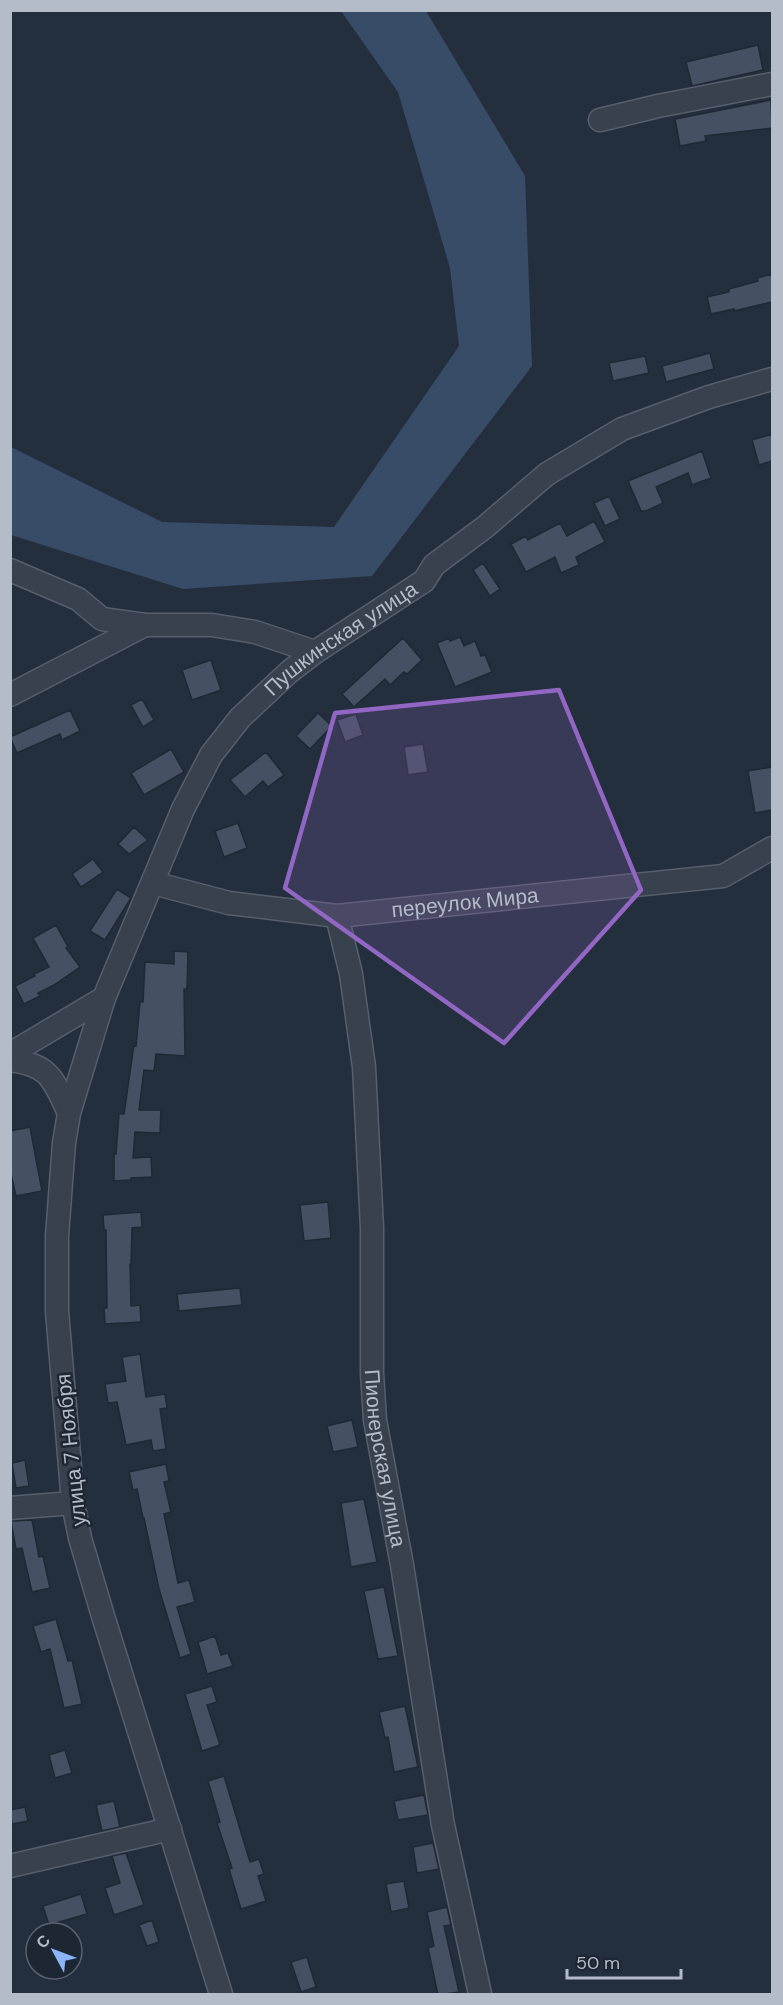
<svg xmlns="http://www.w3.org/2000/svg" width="783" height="2005" viewBox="0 0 783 2005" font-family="'DM Sans',sans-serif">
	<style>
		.water { fill: #394c67 }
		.building { fill: #455162; stroke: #1f2835; stroke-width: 1.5 }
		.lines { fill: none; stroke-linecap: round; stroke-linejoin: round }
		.minor-casing { stroke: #565f6c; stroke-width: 25 }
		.minor { stroke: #38414e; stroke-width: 22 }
		.marked { fill: #9266c3; fill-opacity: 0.2; stroke: #9266c3; stroke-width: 4.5; stroke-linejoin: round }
		.labels { text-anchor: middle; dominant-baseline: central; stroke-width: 5; stroke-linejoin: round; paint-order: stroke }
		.street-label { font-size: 21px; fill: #b4bcc9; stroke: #1d2633 }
	</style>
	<rect width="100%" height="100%" fill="#242f3e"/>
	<path class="water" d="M 341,11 L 426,11 L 525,176 L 532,366 L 372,576 L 183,589 L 11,535 L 11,447 L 162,522 L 334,527 L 459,346 L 450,268 L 398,92 Z"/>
	<path class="building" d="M 758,45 L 763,70 L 692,86 L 686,62 Z
		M 771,100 L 772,128 L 705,136 L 706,141 L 680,146 L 675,119 Z
		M 772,274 L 772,302 L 734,311 L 734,309 L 711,314 L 707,297 L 729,292 L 729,289 L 758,281 L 757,278 Z
		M 710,353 L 714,369 L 666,382 L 662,366 Z
		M 645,356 L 649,373 L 613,381 L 609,363 Z
		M 772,434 L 772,461 L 759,465 L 752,440 Z
		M 702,451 L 711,478 L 692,485 L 688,473 L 656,487 L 663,503 L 646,511 L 641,511 L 628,481 Z
		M 609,496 L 620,519 L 605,526 L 594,503 Z
		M 594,521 L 605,542 L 576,557 L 579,565 L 561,573 L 555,557 L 526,572 L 511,544 L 526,536 L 528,540 L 560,523 L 567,536 Z
		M 483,563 L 500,589 L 490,596 L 473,570 Z
		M 460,637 L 464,646 L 475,641 L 481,656 L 485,655 L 492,672 L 455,687 L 437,643 L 449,638 L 450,641 Z
		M 403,638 L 422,660 L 407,674 L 404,672 L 390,685 L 385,679 L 354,707 L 342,694 Z
		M 211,660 L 221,690 L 192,700 L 182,670 Z
		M 142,699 L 154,720 L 143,727 L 131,705 Z
		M 70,710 L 80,731 L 62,740 L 60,734 L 17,753 L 10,737 Z
		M 318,713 L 332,726 L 310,749 L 296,736 Z
		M 356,714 L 363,735 L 345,742 L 337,720 Z
		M 423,744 L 428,772 L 408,775 L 404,747 Z
		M 171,749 L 184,772 L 144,795 L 131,773 Z
		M 266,752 L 284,775 L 268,787 L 263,781 L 245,797 L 230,780 Z
		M 772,767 L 772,810 L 755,813 L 748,771 Z
		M 238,823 L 247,848 L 224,857 L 215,831 Z
		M 134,827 L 148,840 L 129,854 L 118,844 Z
		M 93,859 L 103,872 L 81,887 L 72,874 Z
		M 117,889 L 131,898 L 105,940 L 90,931 Z
		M 56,925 L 68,947 L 66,948 L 80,967 L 54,985 L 38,993 L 40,996 L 24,1004 L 15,986 L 35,976 L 34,974 L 49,967 L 33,938 Z
		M 174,951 L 188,952 L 187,989 L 184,989 L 185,1056 L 156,1054 L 154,1071 L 144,1070 L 139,1110 L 161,1110 L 160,1133 L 135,1132 L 133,1158 L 151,1157 L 152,1177 L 131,1178 L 131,1180 L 114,1181 L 114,1154 L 116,1154 L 119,1114 L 124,1114 L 134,1045 L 136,1046 L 140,1002 L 143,1002 L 145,962 L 174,964 Z
		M 30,1127 L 42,1191 L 16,1196 L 10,1169 L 10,1131 Z
		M 328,1202 L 331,1238 L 304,1241 L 300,1205 Z
		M 141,1212 L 142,1227 L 132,1228 L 131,1264 L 130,1264 L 131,1306 L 140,1305 L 141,1322 L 105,1324 L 104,1308 L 107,1308 L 106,1230 L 104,1230 L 103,1215 Z
		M 240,1288 L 242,1305 L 179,1311 L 177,1294 Z
		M 140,1354 L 146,1397 L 165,1394 L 167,1408 L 160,1409 L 166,1449 L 153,1451 L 151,1440 L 126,1445 L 117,1402 L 108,1403 L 105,1384 L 126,1381 L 122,1357 Z
		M 352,1420 L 358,1447 L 333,1452 L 327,1426 Z
		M 25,1460 L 29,1486 L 16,1488 L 12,1463 Z
		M 166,1464 L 169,1481 L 164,1482 L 171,1512 L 164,1514 L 178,1583 L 189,1580 L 195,1602 L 177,1607 L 191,1654 L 180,1658 L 159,1589 L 144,1518 L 143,1518 L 137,1489 L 133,1490 L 129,1472 Z
		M 364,1499 L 377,1562 L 351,1567 L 341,1503 Z
		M 32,1520 L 39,1557 L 43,1556 L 50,1588 L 32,1592 L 22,1548 L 16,1549 L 11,1521 Z
		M 384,1587 L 398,1656 L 378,1659 L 364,1591 Z
		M 56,1619 L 68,1661 L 72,1660 L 82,1704 L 64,1708 L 50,1649 L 41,1652 L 33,1626 Z
		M 215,1636 L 221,1655 L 228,1653 L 233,1666 L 207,1674 L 198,1642 Z
		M 212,1686 L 217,1702 L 207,1705 L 220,1745 L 202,1751 L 185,1694 Z
		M 405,1706 L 418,1767 L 394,1772 L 388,1737 L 385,1738 L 379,1712 Z
		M 65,1750 L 72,1773 L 55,1778 L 49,1755 Z
		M 224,1776 L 250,1862 L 259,1859 L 264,1874 L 258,1876 L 266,1901 L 241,1909 L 229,1869 L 232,1868 L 217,1823 L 220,1822 L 208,1781 Z
		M 424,1795 L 428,1815 L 398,1820 L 394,1801 Z
		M 114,1801 L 120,1827 L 102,1831 L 96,1805 Z
		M 25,1807 L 28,1821 L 12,1824 L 10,1810 Z
		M 433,1843 L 439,1869 L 417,1873 L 413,1847 Z
		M 126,1853 L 144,1905 L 114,1915 L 105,1888 L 120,1883 L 112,1856 Z
		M 404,1881 L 409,1908 L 391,1912 L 386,1884 Z
		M 81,1894 L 87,1914 L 49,1925 L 43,1906 Z
		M 447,1907 L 451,1925 L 444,1926 L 459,1992 L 438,1995 L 428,1948 L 434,1946 L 427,1912 Z
		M 152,1920 L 159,1942 L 147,1946 L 139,1925 Z
		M 307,1957 L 316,1987 L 301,1992 L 291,1962 Z"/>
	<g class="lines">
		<g class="minor-casing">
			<g id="minor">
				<path d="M 600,120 L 658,106 L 772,84"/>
				<path d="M 10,570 L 78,599 L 102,619 L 145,625 L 212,625 L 255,632 L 315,652"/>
				<path d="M 10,695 L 145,625"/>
				<path id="s1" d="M 153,883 L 229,903 L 337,916 L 723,876 L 772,848"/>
				<path id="s2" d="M 337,916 L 351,974 L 364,1067 L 372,1228 L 372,1373 L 375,1420 L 402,1565 L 443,1825 L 480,1994"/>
				<path d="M 10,1054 L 104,998"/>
				<path d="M 10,1060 C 51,1065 53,1080 69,1113"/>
				<path d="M 10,1508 L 73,1503"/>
				<path d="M 10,1866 L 170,1829"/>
				<path id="s3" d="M 221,1994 L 103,1616 L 80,1538 L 73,1503 L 57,1311 L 57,1236 L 64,1143 L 69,1113 L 104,998 L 183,809 L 211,755 L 240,718 L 289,672 L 315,652 L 424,581 L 434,565 L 485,527 L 547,474 L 622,429 L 709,397 L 772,379"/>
			</g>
		</g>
		<use href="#minor" class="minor"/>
	</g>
	<path class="marked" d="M 559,690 L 641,890 L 504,1043 L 285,888 L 335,713 Z"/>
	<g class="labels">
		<g class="street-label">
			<text stroke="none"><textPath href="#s3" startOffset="1466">Пушкинская улица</textPath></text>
			<text stroke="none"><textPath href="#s1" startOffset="316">переулок Мира</textPath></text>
			<text transform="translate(71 1450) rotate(-96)">улица 7 Ноября</text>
			<text stroke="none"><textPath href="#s2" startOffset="546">Пионерская улица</textPath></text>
		</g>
	</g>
	<rect width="783" height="2005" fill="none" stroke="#b4bcc9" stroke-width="24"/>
	<g transform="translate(54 1951) rotate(311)"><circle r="28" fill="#1d2633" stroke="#59626f" stroke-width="1.5"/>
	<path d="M0-4.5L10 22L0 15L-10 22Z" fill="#8ab4f8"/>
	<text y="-9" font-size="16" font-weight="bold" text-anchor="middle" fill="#b4bcc9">С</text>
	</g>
	<path d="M567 1969v9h114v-9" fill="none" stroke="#b4bcc9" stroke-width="3"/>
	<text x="576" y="1969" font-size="18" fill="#b4bcc9" stroke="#1d2633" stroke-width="4.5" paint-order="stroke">50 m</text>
</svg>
